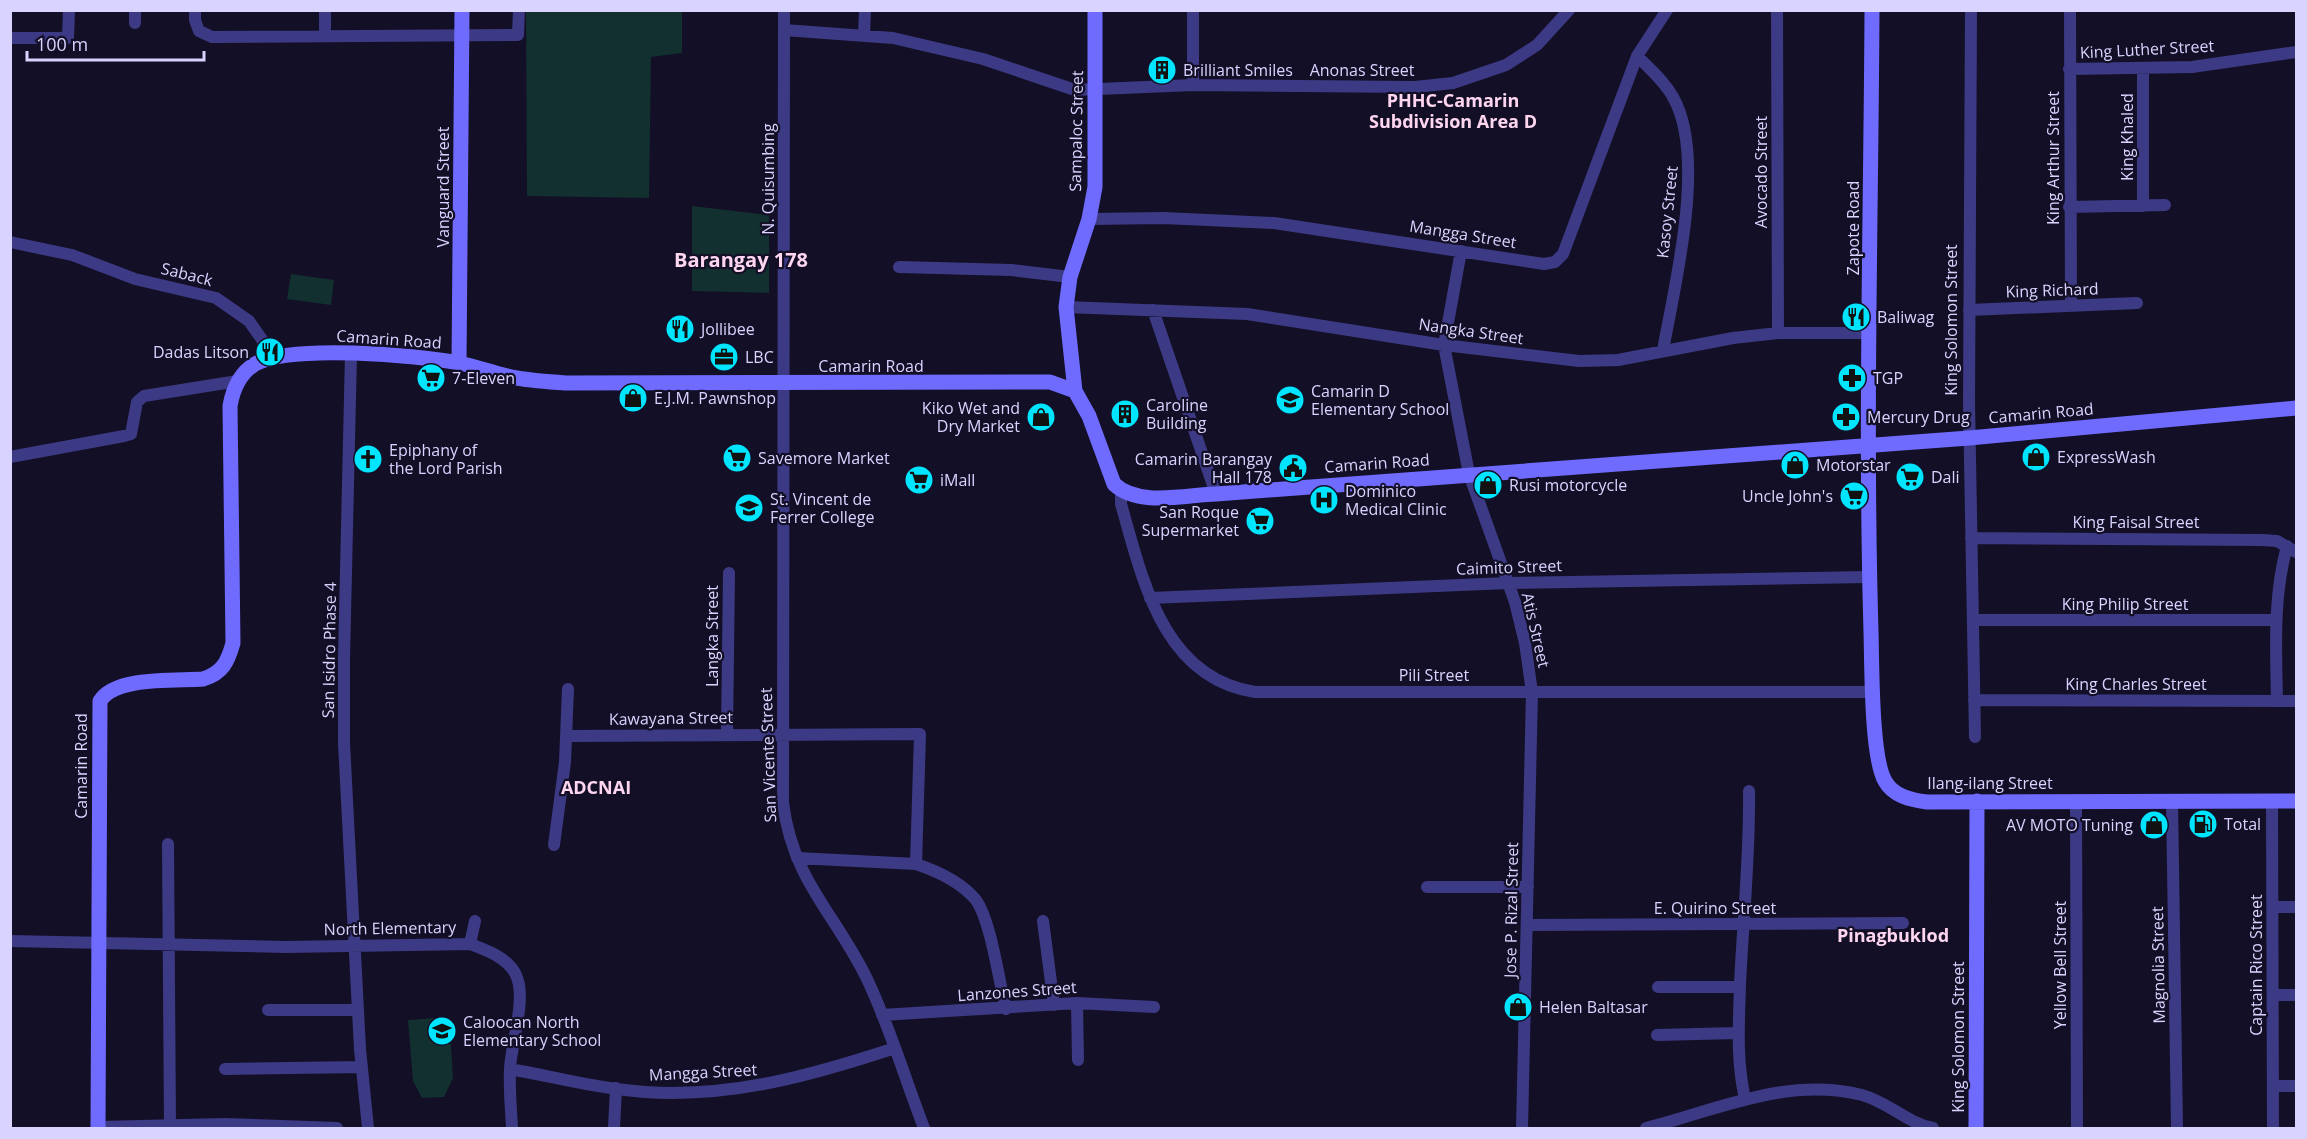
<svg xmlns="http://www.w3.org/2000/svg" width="2307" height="1139" viewBox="0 0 2307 1139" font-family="'Open Sans',sans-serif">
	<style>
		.green { fill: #12302f }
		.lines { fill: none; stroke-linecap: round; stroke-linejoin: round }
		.street { stroke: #3d3a85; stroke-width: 12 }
		.secondary { stroke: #6f6bff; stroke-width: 15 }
		.labels { text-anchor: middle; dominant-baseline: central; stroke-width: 4.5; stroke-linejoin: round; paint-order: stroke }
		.street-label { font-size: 16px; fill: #d9d4ff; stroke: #130f26 }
		.poi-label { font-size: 16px; fill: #d9d4ff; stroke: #130f26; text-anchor: start }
		.neighbourhood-label { font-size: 18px; font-weight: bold; fill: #ffd6f0; stroke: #130f26 }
		.quarter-label { font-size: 20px; font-weight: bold; fill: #ffd6f0; stroke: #130f26 }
	</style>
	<rect width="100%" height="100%" fill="#130f26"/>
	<path class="green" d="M 526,11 L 682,11 L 682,53 L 651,57 L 649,198 L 527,196 Z
		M 692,206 L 769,215 L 769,293 L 692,291 Z
		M 291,274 L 334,280 L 331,305 L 287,299 Z
		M 449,1017 L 453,1078 L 444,1097 L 422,1098 L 413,1081 L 408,1020 Z"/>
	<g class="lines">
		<path class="street" d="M 195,10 L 195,20 L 199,31 L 212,37 L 518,35 L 519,10
			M 784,10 L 783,803 C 793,881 835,913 867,979 C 890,1027 905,1079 924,1128
			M 1193,10 L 1193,85
			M 1777,10 L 1778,333
			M 1971,10 L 1969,403 L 1975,737
			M 2070,10 L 2071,306
			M 135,23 L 135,10
			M 784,30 L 893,38 L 983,59 L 1075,90 L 1193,85 L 1415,87 L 1453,83 L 1506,65 L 1537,45 L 1569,10
			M 325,35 L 325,10
			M 864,36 L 865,10
			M 10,38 L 68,38 L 69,10
			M 1637,56 C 1650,69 1664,81 1673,97 C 1707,157 1675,284 1663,350
			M 2069,69 L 2192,67 L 2296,52
			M 2143,69 L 2143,206
			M 2069,207 L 2165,205
			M 1089,219 L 1164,218 L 1274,223 L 1544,264 L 1555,262 L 1563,254 L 1637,56 L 1667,10
			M 10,242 L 72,255 L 135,279 L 216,298 L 249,321 L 263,341 L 270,358
			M 1461,251 L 1444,345 L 1469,474 L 1515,602 L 1525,643 L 1532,692 L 1522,1128
			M 899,267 L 1011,270 L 1070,277
			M 1066,307 L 1247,314 L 1444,345 L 1579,361 L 1618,360 L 1733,338 L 1778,333 L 1870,333
			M 1153,310 L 1216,494
			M 1969,310 L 2137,303
			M 351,354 L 344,658 L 344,743 L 360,1049 L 368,1128
			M 10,457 L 124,436 L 131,434 L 137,402 L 144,396 L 238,381
			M 1121,491 L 1121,504 C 1143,581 1163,678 1255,692 L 1873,692
			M 1971,538 L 2262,540 L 2277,541 L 2296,552
			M 1150,598 L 1508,583 L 1869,577
			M 1973,620 L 2276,620
			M 1974,700 L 2296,701
			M 2277,701 C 2276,648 2273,597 2287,546
			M 727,734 L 729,573
			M 567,736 L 920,734 L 916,864
			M 2076,801 L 2077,1128
			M 2172,801 L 2177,1128
			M 2272,801 L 2273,1128
			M 168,844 L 170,1126
			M 554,845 L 565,762 L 568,689
			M 797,858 L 916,864 C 937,871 961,882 976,900 C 991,921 999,982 1006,1009
			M 1427,887 L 1528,887
			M 2273,907 L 2296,907
			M 1043,921 L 1054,1005
			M 1527,925 L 1903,923
			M 10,941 L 286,947 L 470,944 C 486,950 506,957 515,973 C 528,996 511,1043 510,1069 C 509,1088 511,1109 512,1128
			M 470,944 L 475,921
			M 1658,987 L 1740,987
			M 2273,995 L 2296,995
			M 1077,1003 L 1078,1060
			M 268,1010 L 358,1010
			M 882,1015 L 1077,1003 L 1154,1007
			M 1657,1035 L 1737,1033
			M 225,1069 L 361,1067
			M 510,1069 C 555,1077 600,1089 645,1092 C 732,1098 813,1075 895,1048
			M 2273,1086 L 2296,1086
			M 1745,1099 C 1736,1059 1739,1024 1740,984 C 1743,920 1750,855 1749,791
			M 98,1127 L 225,1124 L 337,1128
			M 614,1128 L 616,1088
			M 1646,1128 C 1717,1110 1788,1076 1862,1095 C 1888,1102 1907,1123 1933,1128"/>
		<path class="secondary" d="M 1872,10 C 1871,217 1865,425 1871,632 C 1872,663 1871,757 1885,781 C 1893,796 1911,800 1927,802 L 2296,801
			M 459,363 L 462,10
			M 1075,391 L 1066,307 L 1070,277 L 1089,219 L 1095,187 L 1095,10
			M 98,1128 L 100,701 C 115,676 176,681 203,679 C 223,673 228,661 233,643 L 230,406 C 233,389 240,373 255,364 C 291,344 417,355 459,363 C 479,367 498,375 517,378 C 534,381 551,382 567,383 L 1050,382 L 1075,391 L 1089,416 L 1114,484 C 1138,507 1185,495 1216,494 L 1969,438 L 2296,408
			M 1976,1128 L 1977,801"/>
	</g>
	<defs>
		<g id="building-disc" transform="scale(1.5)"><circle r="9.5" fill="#00e5ff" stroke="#130f26"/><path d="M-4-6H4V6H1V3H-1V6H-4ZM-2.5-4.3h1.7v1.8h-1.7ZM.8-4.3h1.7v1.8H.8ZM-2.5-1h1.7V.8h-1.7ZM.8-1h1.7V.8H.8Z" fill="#111"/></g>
		<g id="restaurant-disc" transform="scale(1.5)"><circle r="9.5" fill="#00e5ff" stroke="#130f26"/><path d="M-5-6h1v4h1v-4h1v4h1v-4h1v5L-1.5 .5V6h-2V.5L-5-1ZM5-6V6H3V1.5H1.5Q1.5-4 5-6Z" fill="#111"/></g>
		<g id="office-disc" transform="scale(1.5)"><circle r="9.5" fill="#00e5ff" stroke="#130f26"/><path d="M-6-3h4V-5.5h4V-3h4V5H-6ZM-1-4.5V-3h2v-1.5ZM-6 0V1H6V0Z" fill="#111"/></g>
		<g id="supermarket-disc" transform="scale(1.5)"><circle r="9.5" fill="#00e5ff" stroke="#130f26"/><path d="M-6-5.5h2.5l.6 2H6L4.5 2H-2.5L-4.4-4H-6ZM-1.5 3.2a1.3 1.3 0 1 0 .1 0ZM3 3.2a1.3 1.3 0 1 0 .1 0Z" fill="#111"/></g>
		<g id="pharmacy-disc" transform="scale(1.5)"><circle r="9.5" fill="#00e5ff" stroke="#130f26"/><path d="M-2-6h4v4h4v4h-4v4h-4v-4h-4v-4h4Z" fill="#111"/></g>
		<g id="shop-disc" transform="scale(1.5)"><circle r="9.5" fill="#00e5ff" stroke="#130f26"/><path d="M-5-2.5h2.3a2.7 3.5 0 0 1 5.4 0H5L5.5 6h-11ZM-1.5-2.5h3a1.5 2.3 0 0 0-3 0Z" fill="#111"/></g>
		<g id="school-disc" transform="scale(1.5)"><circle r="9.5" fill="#00e5ff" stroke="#130f26"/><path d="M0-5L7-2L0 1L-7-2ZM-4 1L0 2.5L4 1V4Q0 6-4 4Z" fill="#111"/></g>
		<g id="church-disc" transform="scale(1.5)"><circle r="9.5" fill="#00e5ff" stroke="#130f26"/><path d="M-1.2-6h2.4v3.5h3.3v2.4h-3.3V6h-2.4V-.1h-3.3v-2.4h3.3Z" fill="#111"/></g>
		<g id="civic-disc" transform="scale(1.5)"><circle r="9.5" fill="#00e5ff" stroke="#130f26"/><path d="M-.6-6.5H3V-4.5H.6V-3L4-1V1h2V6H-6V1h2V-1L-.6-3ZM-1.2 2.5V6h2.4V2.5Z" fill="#111"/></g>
		<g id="hospital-disc" transform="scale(1.5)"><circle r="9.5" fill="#00e5ff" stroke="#130f26"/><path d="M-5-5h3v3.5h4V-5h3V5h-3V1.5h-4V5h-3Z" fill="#111"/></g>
		<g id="university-disc" transform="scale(1.5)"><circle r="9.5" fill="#00e5ff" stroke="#130f26"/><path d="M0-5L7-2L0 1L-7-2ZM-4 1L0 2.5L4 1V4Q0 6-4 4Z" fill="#111"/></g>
		<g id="fuel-disc" transform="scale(1.5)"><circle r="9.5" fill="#00e5ff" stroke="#130f26"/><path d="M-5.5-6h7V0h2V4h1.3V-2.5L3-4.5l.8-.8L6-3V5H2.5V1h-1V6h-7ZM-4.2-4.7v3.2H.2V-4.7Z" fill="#111"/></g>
	</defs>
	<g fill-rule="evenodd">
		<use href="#building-disc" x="1162" y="70"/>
		<use href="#restaurant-disc" x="1856" y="317"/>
		<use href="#restaurant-disc" x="680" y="329"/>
		<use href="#restaurant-disc" x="270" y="352"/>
		<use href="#office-disc" x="724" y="357"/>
		<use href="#supermarket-disc" x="431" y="378"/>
		<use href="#pharmacy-disc" x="1852" y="378"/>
		<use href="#shop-disc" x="633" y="398"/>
		<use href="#school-disc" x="1290" y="400"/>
		<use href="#building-disc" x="1125" y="414"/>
		<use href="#shop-disc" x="1041" y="417"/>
		<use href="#pharmacy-disc" x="1846" y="417"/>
		<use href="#shop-disc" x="2036" y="457"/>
		<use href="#supermarket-disc" x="737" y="458"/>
		<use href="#church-disc" x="368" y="459"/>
		<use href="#shop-disc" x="1795" y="465"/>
		<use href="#civic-disc" x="1293" y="468"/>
		<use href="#supermarket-disc" x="1910" y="477"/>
		<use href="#supermarket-disc" x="919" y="480"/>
		<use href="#shop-disc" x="1488" y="485"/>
		<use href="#supermarket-disc" x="1854" y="496"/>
		<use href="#hospital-disc" x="1324" y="500"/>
		<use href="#university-disc" x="749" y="508"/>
		<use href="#supermarket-disc" x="1260" y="521"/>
		<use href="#fuel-disc" x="2203" y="824"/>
		<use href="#shop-disc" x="2154" y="825"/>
		<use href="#shop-disc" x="1518" y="1007"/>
		<use href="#school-disc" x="442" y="1031"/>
	</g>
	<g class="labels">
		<g class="street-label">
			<text transform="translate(2147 49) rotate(-3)">King Luther Street</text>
			<text x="1362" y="70">Anonas Street</text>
			<text transform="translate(1076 131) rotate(-89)">Sampaloc Street</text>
			<text transform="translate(2127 137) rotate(-90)">King Khaled</text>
			<text transform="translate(2053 158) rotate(-90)">King Arthur Street</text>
			<text transform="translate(1761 172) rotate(-90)">Avocado Street</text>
			<text transform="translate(768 179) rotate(-90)">N. Quisumbing</text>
			<text transform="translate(443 187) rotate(-90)">Vanguard Street</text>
			<text transform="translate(1667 212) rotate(-84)">Kasoy Street</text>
			<text transform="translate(1853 228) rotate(-90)">Zapote Road</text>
			<text transform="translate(1463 234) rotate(9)">Mangga Street</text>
			<text transform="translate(187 274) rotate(14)">Saback</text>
			<text transform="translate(2052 290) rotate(-2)">King Richard</text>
			<text transform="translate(1951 320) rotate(-90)">King Solomon Street</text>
			<text transform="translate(1471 331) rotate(8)">Nangka Street</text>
			<text transform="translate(389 339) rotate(4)">Camarin Road</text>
			<text x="871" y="366">Camarin Road</text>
			<text transform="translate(2041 413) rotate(-5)">Camarin Road</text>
			<text transform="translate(1377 463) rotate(-4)">Camarin Road</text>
			<text x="2136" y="522">King Faisal Street</text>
			<text transform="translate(1509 567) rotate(-2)">Caimito Street</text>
			<text x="2125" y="604">King Philip Street</text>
			<text transform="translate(1536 630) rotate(77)">Atis Street</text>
			<text transform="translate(712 636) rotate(-90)">Langka Street</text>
			<text transform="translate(329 650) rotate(-89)">San Isidro Phase 4</text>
			<text x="1434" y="675">Pili Street</text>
			<text x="2136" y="684">King Charles Street</text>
			<text transform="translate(671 718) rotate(-1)">Kawayana Street</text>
			<text transform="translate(768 755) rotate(-92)">San Vicente Street</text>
			<text transform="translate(81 766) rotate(-90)">Camarin Road</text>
			<text x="1990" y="783">Ilang-ilang Street</text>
			<text x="1715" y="908">E. Quirino Street</text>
			<text transform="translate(1511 910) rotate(-89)">Jose P. Rizal Street</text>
			<text transform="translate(390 928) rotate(-1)">North Elementary</text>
			<text transform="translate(2060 965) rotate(-90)">Yellow Bell Street</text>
			<text transform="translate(2158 965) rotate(-91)">Magnolia Street</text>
			<text transform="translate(2256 965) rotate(-90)">Captain Rico Street</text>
			<text transform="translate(1017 991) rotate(-4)">Lanzones Street</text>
			<text transform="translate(1958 1037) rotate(-90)">King Solomon Street</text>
			<text transform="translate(703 1072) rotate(-3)">Mangga Street</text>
		</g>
		<g class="poi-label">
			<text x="1183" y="70">Brilliant Smiles</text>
			<text x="1877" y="317">Baliwag</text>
			<text x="701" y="329">Jollibee</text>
			<text x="249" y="352" text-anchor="end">Dadas Litson</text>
			<text x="745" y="357">LBC</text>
			<text x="452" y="378">7-Eleven</text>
			<text x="1873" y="378">TGP</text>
			<text x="1311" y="391">Camarin D<tspan x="1311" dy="18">Elementary School</tspan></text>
			<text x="654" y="398">E.J.M. Pawnshop</text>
			<text x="1146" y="405">Caroline<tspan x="1146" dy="18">Building</tspan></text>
			<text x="1020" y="408" text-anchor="end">Kiko Wet and<tspan x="1020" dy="18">Dry Market</tspan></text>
			<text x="1867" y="417">Mercury Drug</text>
			<text x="389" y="450">Epiphany of<tspan x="389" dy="18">the Lord Parish</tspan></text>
			<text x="2057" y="457">ExpressWash</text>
			<text x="758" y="458">Savemore Market</text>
			<text x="1272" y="459" text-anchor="end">Camarin Barangay<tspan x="1272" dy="18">Hall 178</tspan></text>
			<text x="1816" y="465">Motorstar</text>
			<text x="1931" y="477">Dali</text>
			<text x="940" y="480">iMall</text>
			<text x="1509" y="485">Rusi motorcycle</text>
			<text x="1345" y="491">Dominico<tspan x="1345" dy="18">Medical Clinic</tspan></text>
			<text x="1833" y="496" text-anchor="end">Uncle John's</text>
			<text x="770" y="499">St. Vincent de<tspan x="770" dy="18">Ferrer College</tspan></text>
			<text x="1239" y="512" text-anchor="end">San Roque<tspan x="1239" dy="18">Supermarket</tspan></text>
			<text x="2224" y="824">Total</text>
			<text x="2133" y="825" text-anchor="end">AV MOTO Tuning</text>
			<text x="1539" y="1007">Helen Baltasar</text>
			<text x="463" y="1022">Caloocan North<tspan x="463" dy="18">Elementary School</tspan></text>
		</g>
		<g class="neighbourhood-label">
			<text x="1453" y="100">PHHC-Camarin<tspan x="1453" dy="21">Subdivision Area D</tspan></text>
			<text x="596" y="787">ADCNAI</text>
			<text x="1893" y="935">Pinagbuklod</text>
		</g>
		<g class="quarter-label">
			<text x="741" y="259">Barangay 178</text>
		</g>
	</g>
	<rect width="2307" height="1139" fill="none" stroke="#d9d4ff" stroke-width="24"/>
	<path d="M27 51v9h177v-9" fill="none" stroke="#d9d4ff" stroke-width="3"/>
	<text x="36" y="51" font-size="18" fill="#d9d4ff" stroke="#130f26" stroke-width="4.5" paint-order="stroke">100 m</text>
</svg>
